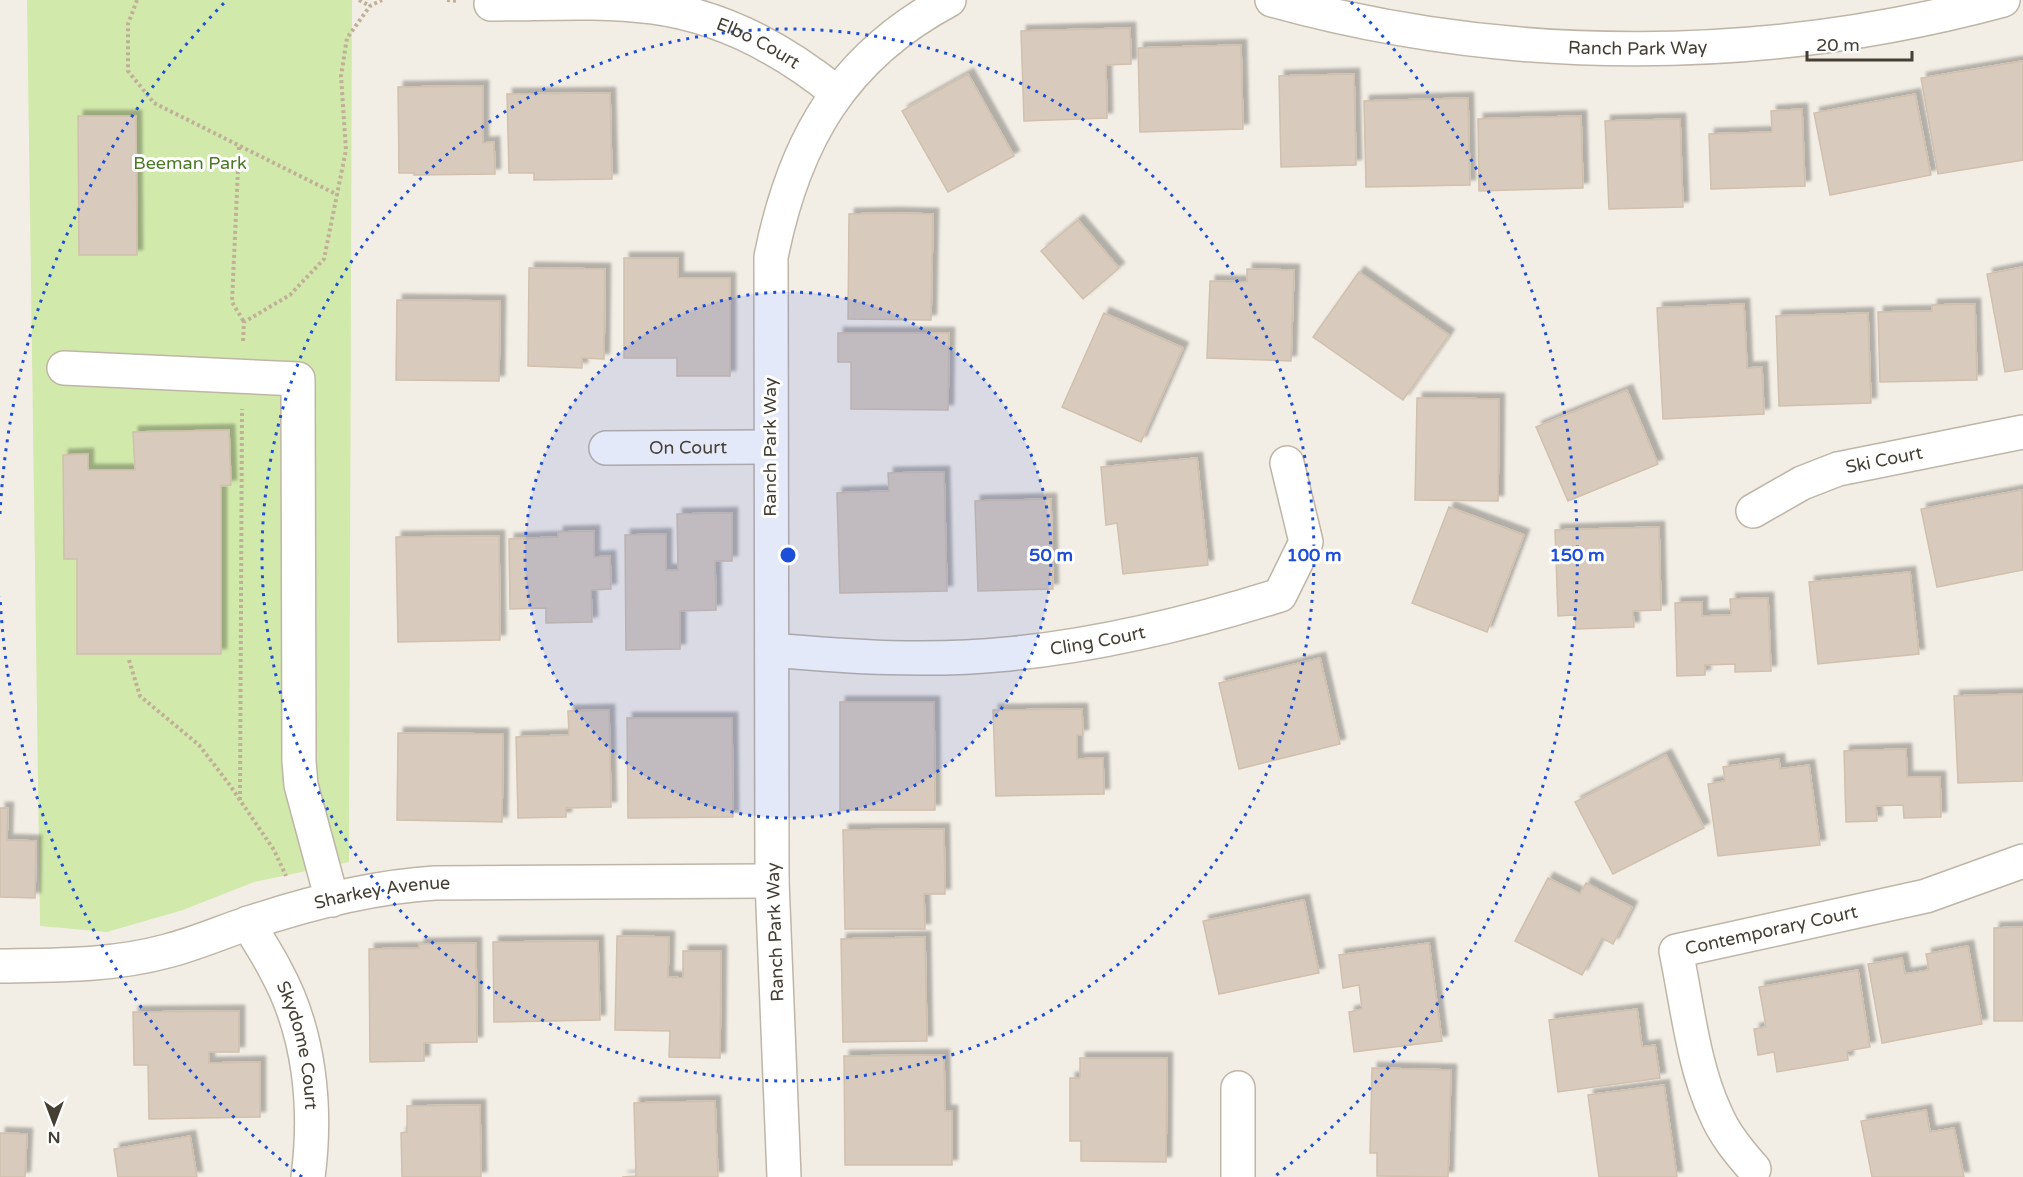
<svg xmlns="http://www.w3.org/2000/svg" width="2023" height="1177" viewBox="0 0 2023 1177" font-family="'Varela Round',sans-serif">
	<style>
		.green { fill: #d2e9ac }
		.building { fill: #d8cbbd; stroke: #d0c0ad; stroke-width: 1.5; filter: url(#shadow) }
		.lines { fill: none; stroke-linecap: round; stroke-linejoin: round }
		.minor-casing { stroke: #bfb5a7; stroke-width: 36 }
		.path { stroke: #c1b098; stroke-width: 4; stroke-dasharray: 3 3; stroke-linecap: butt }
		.minor { stroke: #fff; stroke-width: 33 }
		.ring { fill: none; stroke: #1d4ed8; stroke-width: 3; stroke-dasharray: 3 6 }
		.labels { text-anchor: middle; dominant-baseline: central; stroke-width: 6; stroke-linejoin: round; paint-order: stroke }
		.street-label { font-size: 18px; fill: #453e34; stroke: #fff }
		.park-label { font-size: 18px; fill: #4b7926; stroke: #fff }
		.centre { fill: #1d4ed8; stroke: #fff; stroke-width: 3 }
		.ring-label { font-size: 18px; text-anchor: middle; font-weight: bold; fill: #1d4ed8; stroke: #fff; stroke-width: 6; stroke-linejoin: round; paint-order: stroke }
	</style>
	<defs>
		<filter id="shadow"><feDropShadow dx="5.5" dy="-5.5" stdDeviation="1.5" flood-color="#0004"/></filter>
	</defs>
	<rect width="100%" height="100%" fill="#f3eee5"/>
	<path class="green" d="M 27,0 L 352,0 L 349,862 L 254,882 L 183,910 L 107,932 L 40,926 Z"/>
	<path class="building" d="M 1130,28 L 1131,64 L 1106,65 L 1107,118 L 1024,121 L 1021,31 Z
		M 1241,45 L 1243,129 L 1140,132 L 1138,48 Z
		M 2023,61 L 2023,160 L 1938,174 L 1921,78 Z
		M 968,74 L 1014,156 L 948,192 L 902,111 Z
		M 1354,74 L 1356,165 L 1281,167 L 1279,76 Z
		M 483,86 L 483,143 L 494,142 L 495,174 L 414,175 L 414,173 L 399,173 L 398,87 Z
		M 610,93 L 612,179 L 534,180 L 534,173 L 509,173 L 507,94 Z
		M 1915,94 L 1931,175 L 1830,195 L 1814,113 Z
		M 1468,98 L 1470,185 L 1366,187 L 1364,101 Z
		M 1802,109 L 1805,186 L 1711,189 L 1709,134 L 1772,132 L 1771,111 Z
		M 78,116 L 136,116 L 137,255 L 79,255 Z
		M 1581,116 L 1583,188 L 1479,191 L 1478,119 Z
		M 1680,119 L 1683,207 L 1609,209 L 1605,121 Z
		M 894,213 L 933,214 L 931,320 L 848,319 L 849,214 Z
		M 1078,220 L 1119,268 L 1083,299 L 1041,251 Z
		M 624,258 L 678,258 L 678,278 L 730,278 L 730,376 L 677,376 L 677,358 L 624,358 Z
		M 2023,267 L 2023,369 L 2005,372 L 1987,274 Z
		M 529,268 L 605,269 L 604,359 L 582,358 L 582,368 L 528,366 Z
		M 1247,269 L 1294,270 L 1291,361 L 1207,358 L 1210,281 L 1247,282 Z
		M 1359,272 L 1449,335 L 1403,400 L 1313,337 Z
		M 397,300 L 500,301 L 499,381 L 396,380 Z
		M 1744,304 L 1747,368 L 1762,367 L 1764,414 L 1663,419 L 1657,308 Z
		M 1975,304 L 1977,380 L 1880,382 L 1878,312 L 1932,311 L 1932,305 Z
		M 1104,313 L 1183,348 L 1141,442 L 1062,407 Z
		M 1868,313 L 1871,403 L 1779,406 L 1776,316 Z
		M 838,333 L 949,333 L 948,410 L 851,409 L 851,362 L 838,362 Z
		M 1627,390 L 1658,464 L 1568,501 L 1536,427 Z
		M 1417,398 L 1499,399 L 1498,501 L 1415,500 Z
		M 229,430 L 231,485 L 221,486 L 221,654 L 77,654 L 77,559 L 64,559 L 63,455 L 88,454 L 88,470 L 135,470 L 133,432 Z
		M 1197,458 L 1208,565 L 1123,574 L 1117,523 L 1106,525 L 1101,467 Z
		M 944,472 L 947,591 L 840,593 L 837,493 L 889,491 L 888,473 Z
		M 2022,490 L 2023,570 L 1937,587 L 1921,509 Z
		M 1051,499 L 1053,589 L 978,591 L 975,501 Z
		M 1449,507 L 1524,535 L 1487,632 L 1412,603 Z
		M 732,513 L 732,561 L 715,561 L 716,610 L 680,611 L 680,649 L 626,650 L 625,535 L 666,534 L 666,570 L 678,570 L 677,514 Z
		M 1659,527 L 1661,610 L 1633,611 L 1634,627 L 1576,629 L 1575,615 L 1558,616 L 1555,530 Z
		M 594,531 L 594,557 L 610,556 L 611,589 L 591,590 L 592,622 L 546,623 L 546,608 L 510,609 L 509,539 L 558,537 L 558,532 Z
		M 499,536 L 500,640 L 398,642 L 396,537 Z
		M 1910,572 L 1919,654 L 1818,664 L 1809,582 Z
		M 1768,598 L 1771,671 L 1735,672 L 1735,664 L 1705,665 L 1705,675 L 1677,676 L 1675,603 L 1702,602 L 1702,616 L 1731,615 L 1730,599 Z
		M 1320,658 L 1340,744 L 1239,769 L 1219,683 Z
		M 2023,694 L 2023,781 L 1958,783 L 1954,696 Z
		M 840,702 L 934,702 L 935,810 L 840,810 Z
		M 1082,709 L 1083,735 L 1077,735 L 1077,759 L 1103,758 L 1104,794 L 996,796 L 993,710 Z
		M 609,710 L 611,807 L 566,808 L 566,817 L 518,818 L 516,737 L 569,735 L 568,711 Z
		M 627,718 L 732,718 L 733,817 L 628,818 Z
		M 398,733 L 503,734 L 502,822 L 397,820 Z
		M 1906,749 L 1907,777 L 1940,777 L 1941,817 L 1904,818 L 1903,805 L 1876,806 L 1877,821 L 1846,822 L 1844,751 Z
		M 1666,755 L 1704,828 L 1613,874 L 1575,802 Z
		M 1779,759 L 1780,769 L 1809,765 L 1820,845 L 1718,856 L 1708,784 L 1725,781 L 1723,767 Z
		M 0,808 L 8,808 L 7,840 L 36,841 L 35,898 L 0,897 Z
		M 944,829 L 945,894 L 924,894 L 925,929 L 845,929 L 843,830 Z
		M 1548,878 L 1580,894 L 1586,883 L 1632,907 L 1613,944 L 1602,938 L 1582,975 L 1515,941 Z
		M 1304,900 L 1319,973 L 1219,994 L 1203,921 Z
		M 2023,927 L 2023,1021 L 1994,1021 L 1994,928 Z
		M 617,936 L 669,937 L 668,977 L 683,978 L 683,951 L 721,951 L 720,1058 L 669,1057 L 670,1031 L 615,1030 Z
		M 925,937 L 927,1041 L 843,1042 L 841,939 Z
		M 598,941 L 600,1020 L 494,1022 L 493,942 Z
		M 476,943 L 477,1042 L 424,1043 L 424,1061 L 370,1062 L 369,949 L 419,948 L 419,944 Z
		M 1429,943 L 1442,1041 L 1354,1052 L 1349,1012 L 1362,1009 L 1359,985 L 1343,988 L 1339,955 Z
		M 1968,946 L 1982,1024 L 1882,1043 L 1868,964 L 1902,958 L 1905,974 L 1929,970 L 1926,954 Z
		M 1858,970 L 1870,1047 L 1847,1051 L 1848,1060 L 1777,1072 L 1774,1052 L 1758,1055 L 1754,1029 L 1766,1027 L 1759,987 Z
		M 1637,1009 L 1642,1047 L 1655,1045 L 1660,1078 L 1558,1092 L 1549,1020 Z
		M 239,1011 L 239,1052 L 209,1052 L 209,1063 L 260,1062 L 260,1117 L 149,1119 L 148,1065 L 134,1065 L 133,1012 Z
		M 944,1055 L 945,1111 L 952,1111 L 952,1165 L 845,1165 L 844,1056 Z
		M 1080,1058 L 1167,1058 L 1166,1162 L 1081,1161 L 1081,1141 L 1070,1141 L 1070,1078 L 1080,1078 Z
		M 1372,1068 L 1451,1070 L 1448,1177 L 1377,1176 L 1377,1153 L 1370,1153 Z
		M 1664,1085 L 1677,1177 L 1599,1177 L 1588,1095 Z
		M 715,1101 L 718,1177 L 622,1177 L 636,1176 L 634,1103 Z
		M 480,1105 L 481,1177 L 402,1177 L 401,1133 L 407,1132 L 407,1106 Z
		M 1926,1110 L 1930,1132 L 1954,1128 L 1964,1177 L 1872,1177 L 1861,1121 Z
		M 0,1133 L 27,1134 L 25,1177 L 0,1177 Z
		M 190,1136 L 197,1177 L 118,1177 L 114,1149 Z"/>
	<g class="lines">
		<g class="minor-casing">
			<g id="minor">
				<path id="s1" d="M 1272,0 C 1509,66 1766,64 2003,0"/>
				<path id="s2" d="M 491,4 C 544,4 599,0 652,7 C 722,16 783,49 837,93"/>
				<path d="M 64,368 L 298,379 L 299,761 L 301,785 L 332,900"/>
				<path id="s3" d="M 606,448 L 770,447"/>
				<path id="s4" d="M 1753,511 L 1802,483 L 1838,469 L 2023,432"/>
				<path id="s5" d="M 772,650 C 850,657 929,662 1008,654 C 1101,645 1191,623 1280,595 L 1306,542 L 1287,463"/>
				<path id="s6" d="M 248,923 C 257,939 268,955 276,971 C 310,1033 317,1108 308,1177"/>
				<path id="s7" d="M 0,966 C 57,965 112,966 167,951 C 195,944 222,932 249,923 C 309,903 371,887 435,883 L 772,881"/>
				<path d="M 1238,1088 L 1238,1177"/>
				<path id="s8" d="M 1754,1169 C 1739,1152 1724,1134 1715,1112 C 1693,1065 1687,1003 1676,951 L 1926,896 L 2023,861"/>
				<path d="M 784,1177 L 772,881 L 771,257 C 794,141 842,57 949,0"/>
			</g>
		</g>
		<path class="path" d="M 137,0 L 128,24 L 128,71 L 154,103 L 338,195
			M 359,0 L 370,6
			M 447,0 L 458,1
			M 239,147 L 232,302 L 244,322
			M 243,341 L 244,322 L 290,295 L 324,259 L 346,150 L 341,76 L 347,38 L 370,6 L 382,0
			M 129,660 L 140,696 L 199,745 L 229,784 L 274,850 L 286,876
			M 240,800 L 242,409"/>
		<use href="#minor" class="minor"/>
	</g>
	<circle cx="788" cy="555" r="263" fill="#1d4ed8" fill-opacity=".12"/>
	<g class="ring">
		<circle cx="788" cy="555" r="263"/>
		<circle cx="788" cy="555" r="526"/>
		<path d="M302 1177A789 789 0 0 1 0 596M0 514A789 789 0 0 1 225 2M1351 2A789 789 0 0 1 1274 1177"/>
	</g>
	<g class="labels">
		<g class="street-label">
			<text stroke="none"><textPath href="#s2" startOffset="274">Elbo Court</textPath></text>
			<text stroke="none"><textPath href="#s1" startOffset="370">Ranch Park Way</textPath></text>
			<text transform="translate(770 447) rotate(-90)">Ranch Park Way</text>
			<text stroke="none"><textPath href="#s3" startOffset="82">On Court</textPath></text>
			<text stroke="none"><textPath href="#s4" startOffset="142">Ski Court</textPath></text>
			<text stroke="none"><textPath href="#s5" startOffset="327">Cling Court</textPath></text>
			<text stroke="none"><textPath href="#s7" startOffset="392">Sharkey Avenue</textPath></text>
			<text stroke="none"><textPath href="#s8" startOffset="333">Contemporary Court</textPath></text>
			<text transform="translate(775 932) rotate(-92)">Ranch Park Way</text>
			<text stroke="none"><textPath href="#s6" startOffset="134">Skydome Court</textPath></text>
		</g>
		<g class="park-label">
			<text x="190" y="163">Beeman Park</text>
		</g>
	</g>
	<circle cx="788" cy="555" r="9" class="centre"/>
	<g class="ring-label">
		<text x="1051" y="561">50 m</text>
		<text x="1314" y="561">100 m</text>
		<text x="1577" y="561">150 m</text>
	</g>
	<g transform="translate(54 1123) rotate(180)" stroke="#ffffff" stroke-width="4.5" paint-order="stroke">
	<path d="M0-4.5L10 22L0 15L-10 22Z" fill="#453e34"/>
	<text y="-9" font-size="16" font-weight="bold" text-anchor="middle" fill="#453e34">N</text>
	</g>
	<path d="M1807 51v9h105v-9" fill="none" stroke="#453e34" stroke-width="3"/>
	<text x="1816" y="51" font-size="18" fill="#453e34" stroke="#ffffff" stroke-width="4.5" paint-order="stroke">20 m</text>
</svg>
